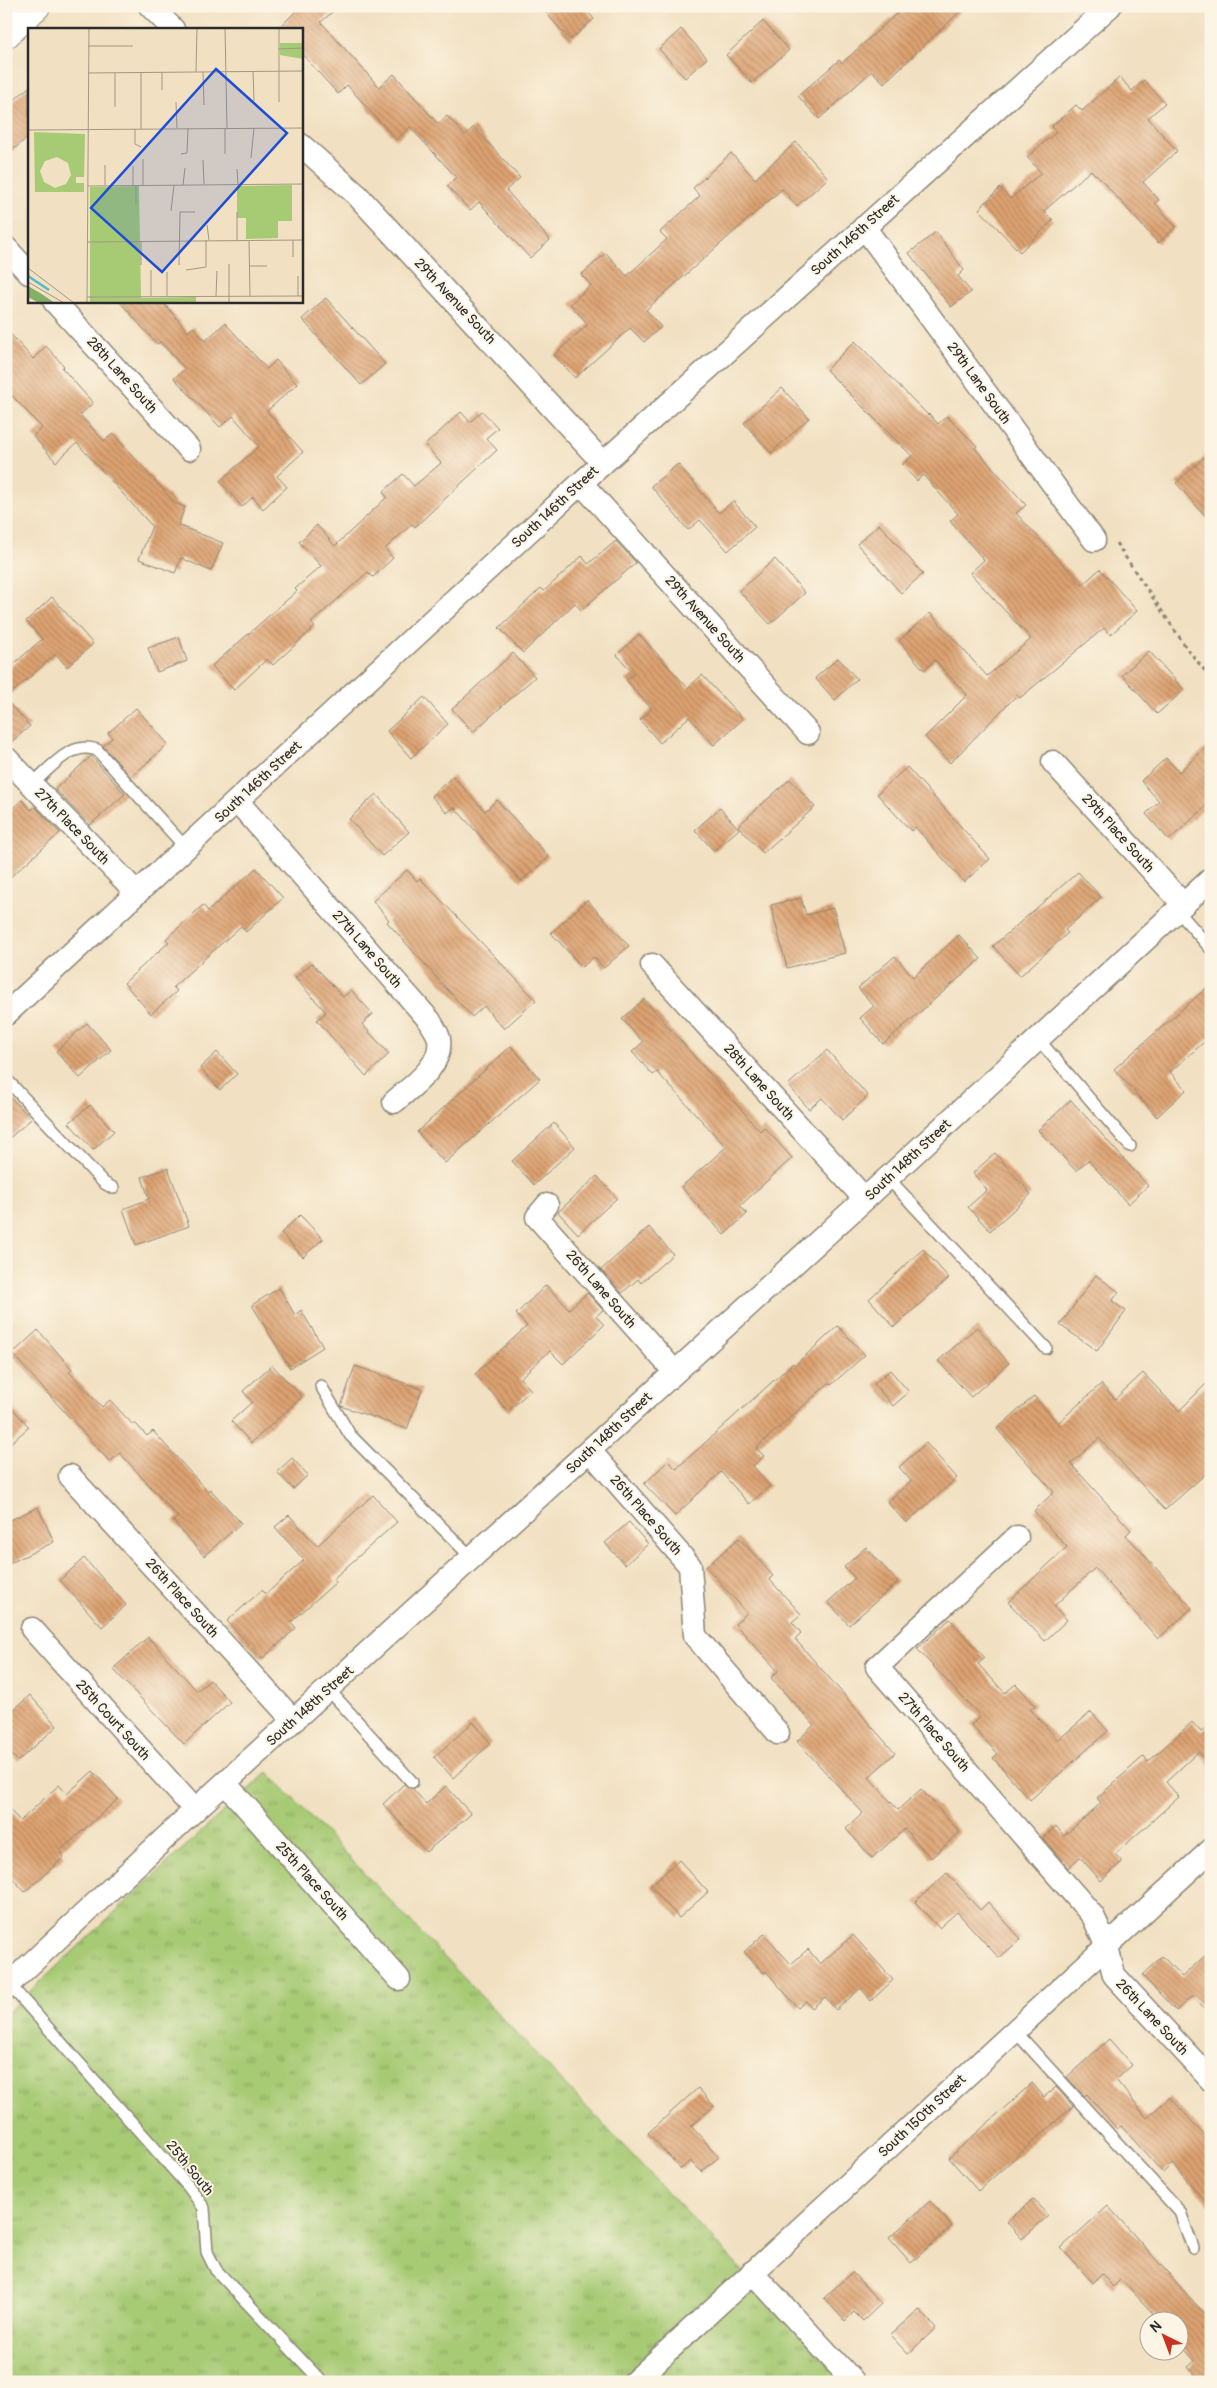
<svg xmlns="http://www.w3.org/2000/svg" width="1217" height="2388" viewBox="0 0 1217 2388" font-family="Pangolin,sans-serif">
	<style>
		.grass { fill: url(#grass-tufts); stroke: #697a50 }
		.building { fill: url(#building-back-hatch) }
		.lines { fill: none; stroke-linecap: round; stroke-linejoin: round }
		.service-casing { stroke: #8e8676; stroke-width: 14 }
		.minor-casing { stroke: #8e8676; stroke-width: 25 }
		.tertiary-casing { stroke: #8e8676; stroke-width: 30 }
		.path { stroke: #8e8676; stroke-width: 3; stroke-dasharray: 4 4; stroke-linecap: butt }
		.service { stroke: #fff; stroke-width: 11 }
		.minor { stroke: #fff; stroke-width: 22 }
		.tertiary { stroke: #fff; stroke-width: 28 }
		.labels { text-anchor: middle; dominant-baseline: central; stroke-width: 4; stroke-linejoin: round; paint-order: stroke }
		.street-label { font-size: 14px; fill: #2b2b2b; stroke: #fcf5e5 }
		.inset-river { fill: none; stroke: #4fbdc7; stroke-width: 2.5 }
		.inset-road { fill: none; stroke: #a29885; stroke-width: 1 }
		.view { fill: #1d4ed8; fill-opacity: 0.15; stroke: #1d4ed8; stroke-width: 2.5 }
		.inset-edge { fill: none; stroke: #2b2b2b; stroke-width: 2.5 }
	</style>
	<defs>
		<pattern id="grass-tufts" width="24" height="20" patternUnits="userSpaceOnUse" patternTransform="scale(1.25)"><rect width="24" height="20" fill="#a7ca74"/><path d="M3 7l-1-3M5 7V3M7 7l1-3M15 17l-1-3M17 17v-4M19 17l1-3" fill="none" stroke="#88a45f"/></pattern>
		<pattern id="building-back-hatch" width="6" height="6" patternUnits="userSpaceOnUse" patternTransform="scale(1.25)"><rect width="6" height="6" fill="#dda271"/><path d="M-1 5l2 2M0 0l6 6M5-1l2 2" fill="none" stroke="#b3845d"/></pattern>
	</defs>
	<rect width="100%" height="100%" fill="#fcf5e5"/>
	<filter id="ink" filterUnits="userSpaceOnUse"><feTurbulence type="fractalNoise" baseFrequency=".02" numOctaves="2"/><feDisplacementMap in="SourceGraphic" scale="10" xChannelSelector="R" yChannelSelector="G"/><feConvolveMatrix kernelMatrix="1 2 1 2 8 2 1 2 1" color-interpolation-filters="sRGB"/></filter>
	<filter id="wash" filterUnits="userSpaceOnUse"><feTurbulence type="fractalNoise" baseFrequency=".0096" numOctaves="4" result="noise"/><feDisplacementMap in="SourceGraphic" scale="20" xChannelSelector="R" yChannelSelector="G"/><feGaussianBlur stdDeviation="1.12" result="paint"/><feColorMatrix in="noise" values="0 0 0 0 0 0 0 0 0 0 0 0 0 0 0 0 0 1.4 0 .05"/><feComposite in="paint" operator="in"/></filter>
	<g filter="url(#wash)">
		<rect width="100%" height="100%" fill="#f1e0c1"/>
		<path class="grass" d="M 268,1772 L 732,2260 L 843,2382 L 6,2382 L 6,2014 L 205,1828 Z"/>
		<g id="blocks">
			<path class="building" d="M 301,6 L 339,6 L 321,22 L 379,87 L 394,74 L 438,124 L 447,116 L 465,135 L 474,127 L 520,178 L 506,190 L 550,240 L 530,258 L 479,202 L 470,210 L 447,186 L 456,177 L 410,127 L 396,140 L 347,85 L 338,94 L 301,53 L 301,29 L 278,29 Z
				M 540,6 L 583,6 L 594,19 L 570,40 Z
				M 905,6 L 966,6 L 884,83 L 872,71 L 819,119 L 798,96 L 839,60 L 842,63 Z
				M 763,21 L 789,50 L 752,83 L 726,55 Z
				M 681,29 L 707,58 L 685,78 L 659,49 Z
				M 1120,77 L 1132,91 L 1144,80 L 1165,103 L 1148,118 L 1177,151 L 1143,182 L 1159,200 L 1155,203 L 1176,227 L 1158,243 L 1096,174 L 1095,175 L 1091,170 L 1044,211 L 1053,220 L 1020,252 L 979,209 L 1000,188 L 1010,199 L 1041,173 L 1027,157 L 1056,132 L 1051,127 L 1076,105 L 1082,111 Z
				M 29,87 L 29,136 L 6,156 L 6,107 Z
				M 796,142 L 828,178 L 797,206 L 782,189 L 646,310 L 661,327 L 644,342 L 630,328 L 575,378 L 554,355 L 588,324 L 570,304 L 591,285 L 581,275 L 606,253 L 627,276 L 667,239 L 660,232 L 700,196 L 693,188 L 731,153 L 755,179 Z
				M 936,232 L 964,270 L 958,276 L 971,292 L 951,307 L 909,253 Z
				M 326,298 L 385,364 L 361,385 L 302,319 Z
				M 119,301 L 162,301 L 188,332 L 193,327 L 205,341 L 225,323 L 267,369 L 276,360 L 297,384 L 267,411 L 303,452 L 277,476 L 287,487 L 263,509 L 253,497 L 242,507 L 220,481 L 259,446 L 233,416 L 220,427 L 174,378 L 185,369 L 160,342 L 157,344 Z
				M 6,329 L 33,359 L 46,346 L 64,366 L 62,368 L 93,403 L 80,415 L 104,441 L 113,434 L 175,503 L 185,507 L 178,525 L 223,543 L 211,571 L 181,558 L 175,573 L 139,559 L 152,526 L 77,443 L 56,462 L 33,436 L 42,428 L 6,389 Z
				M 855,341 L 928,415 L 929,414 L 938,424 L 947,416 L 977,446 L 975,448 L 1026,505 L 1016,513 L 1082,585 L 1100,569 L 1137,611 L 1110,635 L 1104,628 L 1020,698 L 1017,695 L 950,763 L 925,737 L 967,695 L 935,660 L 924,670 L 899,641 L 930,613 L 987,676 L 1031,639 L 970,573 L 984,560 L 950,521 L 958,514 L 923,475 L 917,481 L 902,465 L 912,456 L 826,370 Z
				M 782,388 L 809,418 L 771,453 L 744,423 Z
				M 482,411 L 498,428 L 486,438 L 497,450 L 415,527 L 412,524 L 385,549 L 393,558 L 373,577 L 368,572 L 311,623 L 315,627 L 273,665 L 267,659 L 234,690 L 212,666 L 297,591 L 295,589 L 321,566 L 299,542 L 317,525 L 335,546 L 387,497 L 383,492 L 403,474 L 414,486 L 441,463 L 425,445 L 461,412 L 470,422 Z
				M 1211,451 L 1211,522 L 1176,483 Z
				M 678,464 L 719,513 L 733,501 L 755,527 L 728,551 L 700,520 L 688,530 L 651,486 Z
				M 879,524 L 923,574 L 901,593 L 857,544 Z
				M 616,541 L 636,563 L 581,610 L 575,603 L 523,653 L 499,628 L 541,588 L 544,591 L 582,556 L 588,564 Z
				M 775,559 L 805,593 L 770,624 L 739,591 Z
				M 52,597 L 93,644 L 67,667 L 56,654 L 6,698 L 6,671 L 42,639 L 26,621 Z
				M 639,634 L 688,688 L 702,675 L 743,719 L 714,745 L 689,717 L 660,743 L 640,720 L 652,709 L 626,680 L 634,674 L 617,655 Z
				M 179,637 L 187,661 L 157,672 L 148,648 Z
				M 1149,651 L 1184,690 L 1157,714 L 1122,675 Z
				M 513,653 L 535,677 L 473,732 L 452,709 Z
				M 838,658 L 857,679 L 835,700 L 815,678 Z
				M 424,697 L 448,724 L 411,758 L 387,731 Z
				M 6,700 L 30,726 L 8,745 L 6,745 Z
				M 136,708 L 168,744 L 131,777 L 103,746 L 112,738 L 108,733 Z
				M 1211,743 L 1211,802 L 1169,840 L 1146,814 L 1159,801 L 1141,781 L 1166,758 L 1179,772 Z
				M 91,756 L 125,794 L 90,825 L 55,789 Z
				M 907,767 L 990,859 L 964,882 L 915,827 L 911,831 L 877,794 Z
				M 453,776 L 485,811 L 497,800 L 549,857 L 521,881 L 454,807 L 447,813 L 431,796 Z
				M 790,779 L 815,807 L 763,853 L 738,826 Z
				M 376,794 L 409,832 L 382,856 L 349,819 Z
				M 22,800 L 31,810 L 35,807 L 60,833 L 6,881 L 6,814 Z
				M 720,808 L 739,829 L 714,851 L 695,830 Z
				M 256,868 L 283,898 L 246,932 L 241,926 L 173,987 L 177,991 L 151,1014 L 124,983 L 169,942 L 166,939 L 203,905 L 208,911 Z
				M 407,870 L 417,881 L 420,878 L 536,1000 L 504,1029 L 484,1006 L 472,1017 L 387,922 L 389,920 L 373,901 Z
				M 1078,872 L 1101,897 L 1065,930 L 1068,933 L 1020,976 L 993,946 Z
				M 801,898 L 806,915 L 833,908 L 845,953 L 787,968 L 771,905 Z
				M 587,900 L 629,946 L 604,968 L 594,957 L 582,967 L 551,933 Z
				M 959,935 L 981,959 L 883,1044 L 860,1018 L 874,1006 L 858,988 L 895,956 L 913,977 Z
				M 312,963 L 343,997 L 351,990 L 373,1014 L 362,1024 L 389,1054 L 366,1076 L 317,1020 L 326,1012 L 295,978 Z
				M 1211,984 L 1211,1036 L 1170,1072 L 1186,1090 L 1157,1117 L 1114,1069 Z
				M 644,999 L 760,1131 L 764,1127 L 792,1158 L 740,1206 L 747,1214 L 724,1235 L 681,1187 L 726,1147 L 657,1072 L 653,1075 L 632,1052 L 643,1042 L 622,1019 Z
				M 87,1023 L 111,1050 L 80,1078 L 56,1051 Z
				M 511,1046 L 540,1079 L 445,1163 L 417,1132 Z
				M 827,1050 L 868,1096 L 842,1120 L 822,1098 L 809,1109 L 788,1085 Z
				M 217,1052 L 237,1074 L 220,1090 L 200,1068 Z
				M 6,1092 L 31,1119 L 6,1141 Z
				M 1071,1100 L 1148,1186 L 1128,1204 L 1088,1160 L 1076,1171 L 1038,1130 Z
				M 90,1105 L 114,1131 L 93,1150 L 69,1123 Z
				M 554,1123 L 575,1147 L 534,1185 L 512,1161 Z
				M 995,1153 L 1031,1194 L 990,1231 L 968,1207 L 987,1190 L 973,1173 Z
				M 168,1168 L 189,1226 L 136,1245 L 123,1209 L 149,1199 L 142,1177 Z
				M 597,1176 L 617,1198 L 578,1234 L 558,1212 Z
				M 300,1215 L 323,1239 L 303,1257 L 281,1233 Z
				M 649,1227 L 673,1254 L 641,1283 L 638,1279 L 622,1293 L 601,1270 Z
				M 923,1249 L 949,1278 L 894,1327 L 869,1299 Z
				M 1096,1275 L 1119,1292 L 1112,1301 L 1126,1311 L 1097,1351 L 1060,1325 Z
				M 546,1285 L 569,1309 L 587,1293 L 603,1310 L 596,1316 L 604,1325 L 563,1364 L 550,1351 L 520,1378 L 531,1390 L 508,1411 L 475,1374 L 527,1326 L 516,1314 Z
				M 279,1288 L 295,1315 L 301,1310 L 323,1347 L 290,1368 L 252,1305 Z
				M 838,1326 L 865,1355 L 831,1385 L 829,1383 L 756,1448 L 764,1456 L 753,1466 L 770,1486 L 749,1504 L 721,1472 L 675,1516 L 644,1484 L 668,1461 L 676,1469 L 793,1363 L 795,1365 Z
				M 977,1327 L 1009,1363 L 971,1397 L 938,1361 Z
				M 38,1330 L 72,1369 L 69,1372 L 102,1407 L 110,1400 L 133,1425 L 135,1423 L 147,1436 L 153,1431 L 207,1491 L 210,1489 L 241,1523 L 204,1556 L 173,1521 L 178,1517 L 120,1453 L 110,1462 L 12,1354 Z
				M 272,1365 L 302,1397 L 251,1443 L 231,1421 L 252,1402 L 243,1391 Z
				M 355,1366 L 422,1389 L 407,1429 L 341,1406 Z
				M 890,1370 L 909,1392 L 893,1406 L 874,1384 Z
				M 1143,1373 L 1179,1411 L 1211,1379 L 1211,1469 L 1165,1510 L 1099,1438 L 1071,1464 L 1131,1530 L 1126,1535 L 1192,1608 L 1158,1639 L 1095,1568 L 1054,1606 L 1067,1620 L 1045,1641 L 1008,1602 L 1067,1547 L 1034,1511 L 1054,1492 L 997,1429 L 1034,1396 L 1058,1423 L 1101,1384 L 1115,1399 Z
				M 6,1401 L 29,1427 L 6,1447 Z
				M 926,1443 L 957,1478 L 906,1523 L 887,1502 L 911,1481 L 899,1467 Z
				M 292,1458 L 308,1475 L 293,1489 L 277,1472 Z
				M 373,1495 L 397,1522 L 333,1579 L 336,1582 L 291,1622 L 296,1628 L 262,1659 L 227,1621 L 262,1590 L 266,1594 L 304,1560 L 275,1527 L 289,1515 L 317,1546 Z
				M 38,1507 L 54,1542 L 6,1565 L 6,1522 Z
				M 629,1522 L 648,1544 L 625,1565 L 605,1543 Z
				M 739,1538 L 773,1576 L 769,1579 L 801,1614 L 792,1622 L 801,1633 L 795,1639 L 895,1753 L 869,1777 L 898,1810 L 921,1789 L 960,1832 L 931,1858 L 905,1829 L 872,1858 L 846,1829 L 863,1813 L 797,1741 L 814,1725 L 771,1678 L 778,1671 L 735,1624 L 747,1613 L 706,1567 Z
				M 866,1547 L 898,1582 L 849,1625 L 828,1602 L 855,1578 L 844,1567 Z
				M 84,1558 L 126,1605 L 102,1627 L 60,1580 Z
				M 950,1619 L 985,1658 L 978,1664 L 1005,1693 L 1016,1684 L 1035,1705 L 1030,1709 L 1058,1740 L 1091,1712 L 1108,1731 L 1030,1800 L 993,1758 L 998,1754 L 971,1725 L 980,1716 L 917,1649 Z
				M 148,1637 L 197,1691 L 210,1680 L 230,1702 L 184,1744 L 113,1669 Z
				M 30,1695 L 57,1726 L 18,1761 L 6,1749 L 6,1717 Z
				M 473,1722 L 491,1743 L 453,1778 L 434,1757 Z
				M 1192,1722 L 1201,1732 L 1211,1723 L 1211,1766 L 1198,1752 L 1166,1782 L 1179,1797 L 1115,1854 L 1122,1862 L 1101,1881 L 1080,1857 L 1068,1868 L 1043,1838 L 1056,1826 L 1064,1836 L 1101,1803 L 1097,1798 L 1144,1756 L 1148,1762 Z
				M 93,1771 L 118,1799 L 60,1851 L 64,1857 L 25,1892 L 6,1871 L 6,1806 L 20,1821 L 59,1785 L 67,1794 Z
				M 404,1784 L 413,1789 L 426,1804 L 446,1786 L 471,1814 L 426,1852 L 383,1804 Z
				M 679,1860 L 708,1892 L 679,1918 L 650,1886 Z
				M 947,1873 L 980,1910 L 988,1902 L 1021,1939 L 999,1958 L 957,1912 L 939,1928 L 915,1902 Z
				M 764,1934 L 791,1964 L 808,1949 L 820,1964 L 853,1935 L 893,1980 L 871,2001 L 861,1988 L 836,2010 L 825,1997 L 812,2008 L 806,2001 L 798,2008 L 766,1971 L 764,1973 L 744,1952 Z
				M 1211,1950 L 1211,2016 L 1192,1996 L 1176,2011 L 1142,1975 L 1162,1956 L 1182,1977 Z
				M 1109,2039 L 1132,2065 L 1116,2080 L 1147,2118 L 1170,2097 L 1211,2143 L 1211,2207 L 1172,2164 L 1163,2173 L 1121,2126 L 1117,2129 L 1087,2094 L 1084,2096 L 1067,2077 Z
				M 1032,2083 L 1044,2097 L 1056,2087 L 1073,2106 L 978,2191 L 949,2158 Z
				M 698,2088 L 714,2106 L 691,2126 L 719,2157 L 701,2172 L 690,2161 L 681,2169 L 648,2133 Z
				M 1033,2199 L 1048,2216 L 1022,2239 L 1007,2222 Z
				M 930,2201 L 952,2226 L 911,2263 L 889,2238 Z
				M 1108,2206 L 1211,2321 L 1211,2382 L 1201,2382 L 1188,2367 L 1195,2361 L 1180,2344 L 1180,2320 L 1159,2320 L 1121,2279 L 1113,2287 L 1102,2274 L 1093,2283 L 1061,2248 Z
				M 852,2272 L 881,2304 L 863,2321 L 854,2312 L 845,2321 L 824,2298 Z
				M 919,2309 L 936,2328 L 908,2354 L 890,2335 Z"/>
		</g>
	</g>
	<g filter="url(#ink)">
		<use href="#blocks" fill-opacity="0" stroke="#8e8676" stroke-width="1"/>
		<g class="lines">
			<g class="service-casing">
				<path id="service" d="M 32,784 C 50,769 71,740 97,750 L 186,848
					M 1177,910 L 1211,949
					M 1038,1039 L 1130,1146
					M 6,1079 L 104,1183 L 113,1188
					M 888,1178 L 1046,1348
					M 321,1386 L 350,1435 L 472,1558
					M 329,1690 L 412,1782
					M 9,1984 L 188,2186 L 204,2208 L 207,2252 L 216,2270 L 322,2382
					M 1015,2031 L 1180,2212 L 1193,2248"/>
			</g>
			<g class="minor-casing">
				<path id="minor" d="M 150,6 L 173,29
					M 301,145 L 357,195 L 603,463
					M 864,227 L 1094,540
					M 6,248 L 29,273
					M 54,301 L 189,449
					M 581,483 L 808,733
					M 6,758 L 137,893
					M 1053,762 L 1183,904
					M 238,802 L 430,1021 C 433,1027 438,1033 439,1039 C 443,1066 412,1086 394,1102
					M 652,965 L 865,1199
					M 6,1014 L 581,483 L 1110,6
					M 547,1205 L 537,1217 L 675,1372
					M 590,1451 L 690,1566 L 695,1636 L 778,1733
					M 70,1476 L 294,1721
					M 1017,1537 L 877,1667 L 1093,1916 L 1107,1947 L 1114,1975 L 1211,2080
					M 32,1629 L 195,1810
					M 225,1783 L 399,1979
					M 6,1987 L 195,1810 L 865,1199 L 1211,879
					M 752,2272 L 854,2382
					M 634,2382 L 1211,1850"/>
			</g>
			<g class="tertiary-casing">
				<path id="tertiary" d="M 6,34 L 36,6"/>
			</g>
			<path class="path" d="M 1116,543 L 1188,650 L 1211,678"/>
			<use href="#service" class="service"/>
			<use href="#minor" class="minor"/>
			<use href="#tertiary" class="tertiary"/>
		</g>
	</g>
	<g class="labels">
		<g class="street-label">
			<text transform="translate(855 235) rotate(-42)">South 146th Street</text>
			<text transform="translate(455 301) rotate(47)">29th Avenue South</text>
			<text transform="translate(122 375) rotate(48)">28th Lane South</text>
			<text transform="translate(979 383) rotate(54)">29th Lane South</text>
			<text transform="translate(555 507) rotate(-43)">South 146th Street</text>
			<text transform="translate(705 619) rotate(48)">29th Avenue South</text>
			<text transform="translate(258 782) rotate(-43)">South 146th Street</text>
			<text transform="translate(72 826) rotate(46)">27th Place South</text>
			<text transform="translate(1118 833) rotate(48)">29th Place South</text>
			<text transform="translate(367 949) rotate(49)">27th Lane South</text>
			<text transform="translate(759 1082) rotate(48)">28th Lane South</text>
			<text transform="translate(908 1160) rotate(-43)">South 148th Street</text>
			<text transform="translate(601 1289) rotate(49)">26th Lane South</text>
			<text transform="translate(609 1433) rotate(-43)">South 148th Street</text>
			<text transform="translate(646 1515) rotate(49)">26th Place South</text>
			<text transform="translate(182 1598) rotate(48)">26th Place South</text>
			<text transform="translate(310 1706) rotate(-42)">South 148th Street</text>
			<text transform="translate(113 1720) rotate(48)">25th Court South</text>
			<text transform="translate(934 1732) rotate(49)">27th Place South</text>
			<text transform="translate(312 1881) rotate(48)">25th Place South</text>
			<text transform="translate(1152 2017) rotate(47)">26th Lane South</text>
			<text transform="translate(922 2116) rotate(-43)">South 150th Street</text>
			<text transform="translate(190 2168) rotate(51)">25th South</text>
		</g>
	</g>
	<g transform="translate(28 28)">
		<rect width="275" height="275" fill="#f1e0c1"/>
		<path d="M 6,104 L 57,106 L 56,149 L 48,149 L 48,155 L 56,155 L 56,164 L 7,164 ZM 29,129 L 40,135 L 43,147 L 38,156 L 27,160 L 16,154 L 12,143 L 17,133 ZM 111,158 L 113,270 L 168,269 L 168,275 L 62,275 L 62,159 Z" fill="#a7ca74" fill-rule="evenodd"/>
		<path d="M 0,258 L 12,265 L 27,275 L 11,275 L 0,269 Z" fill="#85ae66"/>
		<path d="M 252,15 L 275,15 L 275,31 L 252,27 ZM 264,157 L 264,193 L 250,193 L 250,210 L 218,211 L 218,190 L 209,190 L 209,158 Z" fill="#a7ca74"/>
		<path class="inset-river" d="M 0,248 L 21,262"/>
		<path class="inset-road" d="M 197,0 L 199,100M 251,0 L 251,74M 60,18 L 105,18M 250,21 L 275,20M 225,43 L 226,73M 113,44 L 113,101M 134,44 L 134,62M 168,44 L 169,0M 175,44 L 176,77M 60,45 L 275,43M 148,74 L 149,100M 87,79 L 87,45M 197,100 L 197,126M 107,101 L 107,116 L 113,119M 0,102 L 275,100M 153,126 L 159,125 L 160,100M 223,130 L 226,100M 115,131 L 115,157M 175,132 L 176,156M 77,137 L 77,157M 105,138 L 105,157M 209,141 L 210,156M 155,157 L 157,140M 60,158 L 275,156M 108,177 L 108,157M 143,183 L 146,157M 209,184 L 209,212M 179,197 L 181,212M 221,212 L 222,268M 113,213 L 113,237M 60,214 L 275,212M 265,229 L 265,212M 151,237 L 152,184 L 167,184M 222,238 L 239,238M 0,240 L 46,275M 123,242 L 123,268M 158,242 L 178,239 L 178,212M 139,244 L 139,268M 0,254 L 36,275M 188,268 L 189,243M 270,268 L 270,248M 59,269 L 275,268M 59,275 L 61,0M 201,275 L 201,236"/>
		<path class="view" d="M 188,41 L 259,105 L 134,244 L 63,180 Z"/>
		<rect width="275" height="275" class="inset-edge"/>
	</g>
	<rect width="1217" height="2388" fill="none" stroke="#fcf5e5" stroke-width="25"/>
	<g transform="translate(1164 2336) rotate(318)"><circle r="24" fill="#fcf5e5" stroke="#a8a49b"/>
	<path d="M0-4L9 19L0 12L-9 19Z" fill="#c8321e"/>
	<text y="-8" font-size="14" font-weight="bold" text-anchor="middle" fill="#2b2b2b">N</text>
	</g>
</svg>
